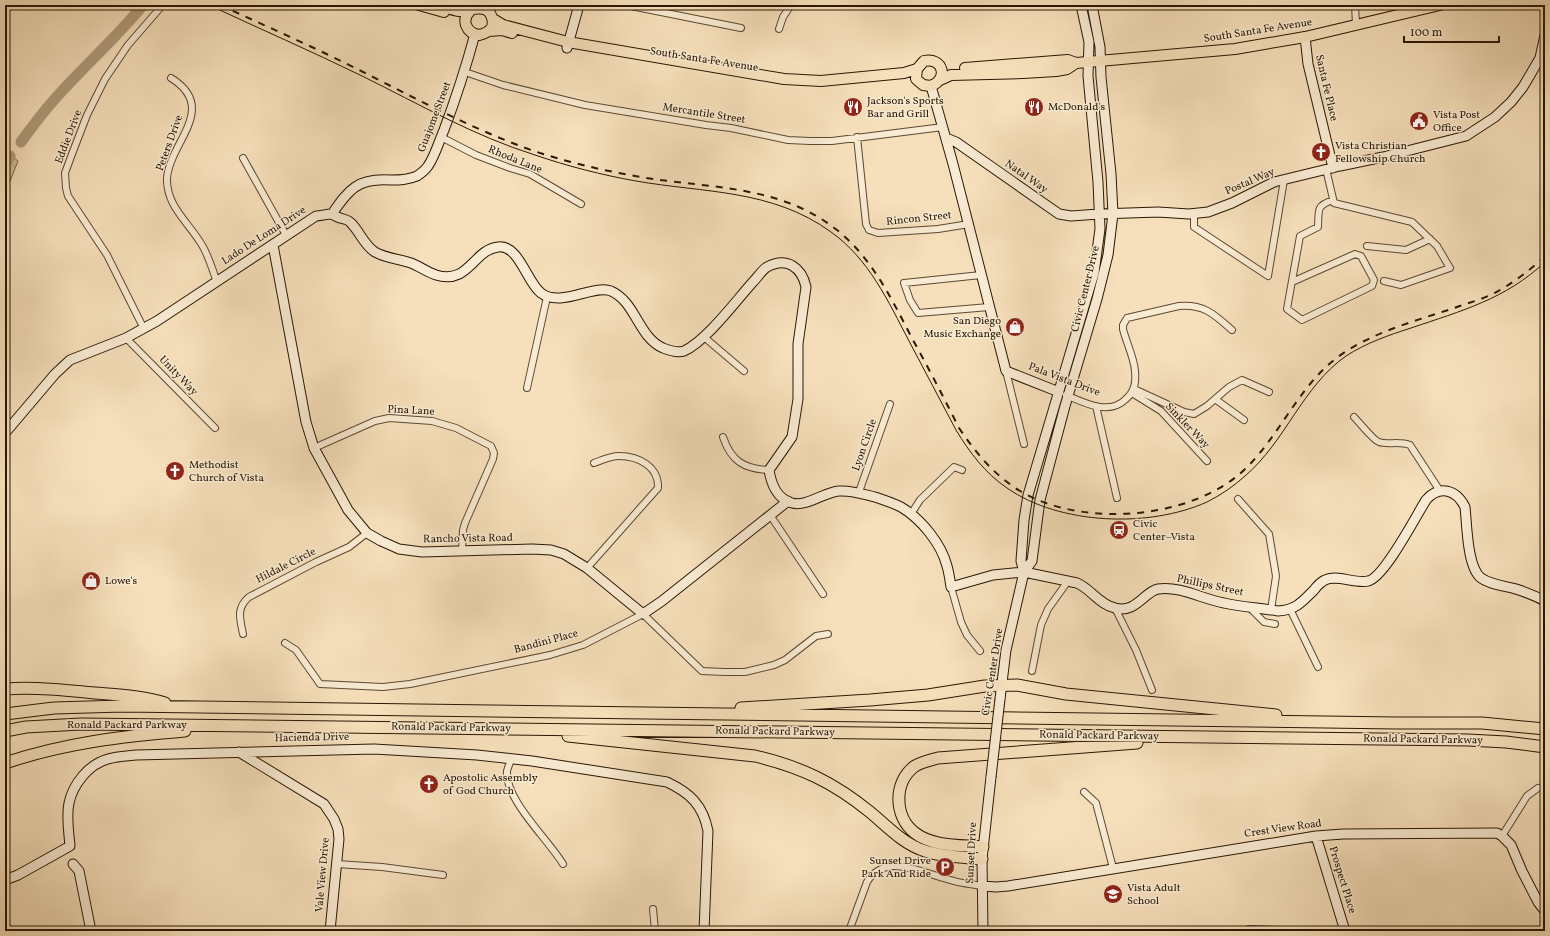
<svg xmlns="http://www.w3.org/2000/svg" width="1550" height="936" viewBox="0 0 1550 936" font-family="Vollkorn,serif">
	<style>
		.park { fill: url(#park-dots); stroke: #7e6a50 }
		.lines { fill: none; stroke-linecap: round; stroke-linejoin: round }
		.river { stroke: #b19b7c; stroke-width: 11 }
		.street-casing { stroke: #5d4831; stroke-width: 8 }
		.secondary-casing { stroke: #2a1603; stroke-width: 11 }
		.primary-casing { stroke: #2a1603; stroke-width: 12 }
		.highway-casing { stroke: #2a1603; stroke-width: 13 }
		.street { stroke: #f9ebd3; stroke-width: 6 }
		.secondary { stroke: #f9ebd3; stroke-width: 9 }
		.primary { stroke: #f6e0bb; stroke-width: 10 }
		.highway { stroke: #f6e0bb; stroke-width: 11 }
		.tram { stroke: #2a1603; stroke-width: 1 }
		.rail { stroke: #2a1603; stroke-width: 2; stroke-dasharray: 7 7; stroke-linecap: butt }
		.secondary-bridge-casing { stroke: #2a1603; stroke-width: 11; stroke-linecap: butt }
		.secondary-bridge { stroke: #f9ebd3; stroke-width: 9 }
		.labels { text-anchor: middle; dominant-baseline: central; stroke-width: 3; stroke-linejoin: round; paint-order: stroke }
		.street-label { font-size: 11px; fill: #2a1603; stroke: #f9ebd3 }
		.poi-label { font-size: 11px; fill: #2a1603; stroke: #f9ebd3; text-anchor: start }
	</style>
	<defs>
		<pattern id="park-dots" width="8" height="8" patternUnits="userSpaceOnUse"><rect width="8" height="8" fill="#d3be9c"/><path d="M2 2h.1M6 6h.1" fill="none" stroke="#b5a385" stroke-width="1.8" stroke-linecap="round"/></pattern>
	</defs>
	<rect width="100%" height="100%" fill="#f6e0bb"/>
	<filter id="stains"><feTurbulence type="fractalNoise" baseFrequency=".005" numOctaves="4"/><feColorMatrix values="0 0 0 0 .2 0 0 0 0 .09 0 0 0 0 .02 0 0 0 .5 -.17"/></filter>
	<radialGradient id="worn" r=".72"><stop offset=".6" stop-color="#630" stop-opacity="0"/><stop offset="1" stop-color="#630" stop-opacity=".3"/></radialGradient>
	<path class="park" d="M 5,151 L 18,161 L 5,194 Z"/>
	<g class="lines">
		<path class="river" d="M 21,142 C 29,131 38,119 47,108 C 77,72 113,42 143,5
			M 5,164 L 10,156"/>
		<g class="street-casing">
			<path id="street" d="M 626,5 L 741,28
				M 1355,5 L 1356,24
				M 779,29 L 783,17 L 791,5
				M 465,72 L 503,85 L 585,105 L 706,125 L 731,128 L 788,140 L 810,141 L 832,141 L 943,127
				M 171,78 C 219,108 170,142 167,178 C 166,205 187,221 200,242 C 208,253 212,269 217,282
				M 441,137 L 476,155 L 510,168 L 530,174 L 581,204
				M 857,137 L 866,224 L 869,230 L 878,233 L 938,229 L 969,224
				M 243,158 L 286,235
				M 1326,169 L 1334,203 L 1412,222 L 1437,246 L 1450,268 L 1401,285 L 1384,281
				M 1194,213 L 1194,227 L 1268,276 L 1284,180
				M 1367,246 L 1406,250 L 1430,239
				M 981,275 L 904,283 L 910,300 L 918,313 L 989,307
				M 1292,282 L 1355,254 L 1361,256 L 1374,280 L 1372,286 L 1302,320 L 1287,309 L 1300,236 L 1318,227 C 1319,209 1316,206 1333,200
				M 144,329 L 107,255 L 68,196 L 66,188 L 65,173 L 72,154 L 87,115 L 105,79 L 128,45 L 161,7 L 165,5
				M 704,337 L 744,371
				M 126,338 L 215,428
				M 1006,371 L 1024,444
				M 527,388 L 547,297
				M 1134,389 L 1184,412 L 1194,414 L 1207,406 L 1229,387 L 1242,380 L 1269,392
				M 1132,393 L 1161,411 L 1207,461
				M 1066,395 C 1085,403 1109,416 1126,399 C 1135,391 1136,382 1135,371 C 1134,357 1126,342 1123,329 L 1123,325 L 1127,318 L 1179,306 C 1204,304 1214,314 1232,330
				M 1215,399 L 1244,420
				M 1096,406 L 1117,498
				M 1354,417 C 1360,423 1373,440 1379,442 C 1387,445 1400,441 1410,445 L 1440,491
				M 723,437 C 731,461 744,469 769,470
				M 314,448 L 375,421 L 389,418 L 432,421 L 456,428 L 491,446 L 494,453 L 493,459 L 465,523 L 463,530 L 462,551
				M 859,492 L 890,404
				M 1238,499 L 1269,534 L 1276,576 L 1271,610
				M 911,514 L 920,500 L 954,467 L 962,470
				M 770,515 L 823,594
				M 587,568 L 658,488 C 659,467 639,456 619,456 C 611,456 602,460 594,463
				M 951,587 L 961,622 L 967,635 L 980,651
				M 1115,608 L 1136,650 L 1152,690
				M 1250,608 L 1264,622 L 1275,624
				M 1290,609 L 1318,667
				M 243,634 C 240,619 236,608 249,597 L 316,562 L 349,547 L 367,533
				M 285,643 L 296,650 L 320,684 L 383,687 L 410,684 L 550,655 L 583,645 L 643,614 L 702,671 L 724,672 L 745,672 L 774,665 L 785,660 L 816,636 L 828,634
				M 1032,671 L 1041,625 L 1048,609 L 1068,581
				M 511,759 C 510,763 508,767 507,771 C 505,800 548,839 563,864
				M 1084,792 L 1096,803 L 1113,868
				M 1502,836 L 1527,796 L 1538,788
				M 337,864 L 382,867 L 443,875
				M 653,909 L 655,931
				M 1249,929 L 1276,930 L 1277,931
				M 849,931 L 867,882 C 872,873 882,867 892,866 C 909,865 937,877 954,881 C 963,884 973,884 982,886"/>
		</g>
		<g class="secondary-casing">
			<path id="secondary" d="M 1305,37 L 1308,64 L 1333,168
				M 567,48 L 579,5
				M 931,86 L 953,164 L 1006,371 L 1059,392
				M 946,138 L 956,142 L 1059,214 L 1071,216 L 1099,214 L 1158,212 L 1189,214 L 1208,212 L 1232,203 L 1274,182 L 1340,166 L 1383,157 L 1466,136 L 1495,117 L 1511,102 L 1523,87 L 1540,58 L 1545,35
				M 332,214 C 349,189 358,178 390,180 C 399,180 408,180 417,176 C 420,174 426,169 428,166 C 435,156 439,141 444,130 C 456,98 466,67 475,34
				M 273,245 L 306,422 L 314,448 L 348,510 L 367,533 L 381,541 L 399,549 L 422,552 L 532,549 L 551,550 L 564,554 L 587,568 L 643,614 L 662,601 L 788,501
				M 5,433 L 55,374 L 70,360 L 126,338 L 157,321 L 316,216 C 321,216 327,214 331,214 C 334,215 337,217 340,218 C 344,219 349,220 351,223 C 360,232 364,245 375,252 C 385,258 399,259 411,263 C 419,266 427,272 436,275 C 469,285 473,250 498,247 C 519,244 527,283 541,293 C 560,308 594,284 611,291 C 636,302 638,337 663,348 C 668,350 678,353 684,351 C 706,341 735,302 752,283 C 757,278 762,270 767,267 C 787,256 802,268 806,287 L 798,344 L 798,399 L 792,437 L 769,470 C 771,483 777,499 792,503 C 807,507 824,492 839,491 C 851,490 863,494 875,497 C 884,500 893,503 901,507 C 921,519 941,543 947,566 C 949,573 950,580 951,587 L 993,575 L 1024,572 L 1077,583 C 1091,589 1100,605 1115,608 C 1136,614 1145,591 1158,589 C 1181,586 1202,599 1224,603 C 1242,607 1260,608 1278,611 C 1296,610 1302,602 1314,590 C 1317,586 1321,582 1325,580 C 1336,574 1355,584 1368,581 C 1384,578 1416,516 1426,500 C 1439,485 1456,489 1465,507 C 1467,524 1467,567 1481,578 C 1492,586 1509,586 1522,591 C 1530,594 1538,597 1545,601
				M 1024,572 L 1021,561 L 1024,520 L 1028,495 L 1094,273 L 1100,229 L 1098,182 L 1088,76 L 1089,42 L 1081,5
				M 1000,699 L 1006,650 L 1024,572 L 1032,561 L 1040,500 L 1065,406 L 1097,299 L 1108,255 L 1113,214 L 1111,174 L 1101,77 L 1100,47 L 1092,5
				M 239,752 L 324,804 L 334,819 L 338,829 L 339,839 L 330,931
				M 1316,836 L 1345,931
				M 73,864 L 79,871 L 91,931
				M 5,880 L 18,875 L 70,846 C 69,833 66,817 69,803 C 73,784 89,764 108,759 C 117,756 127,756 136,755 L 374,749 L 477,755 L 532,761 L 667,782 C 690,793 703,805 708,831 L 704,931
				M 982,886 L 996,887 L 1008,886 L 1316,836 L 1343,834 L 1497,833 L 1502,836 L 1511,845 L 1522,871 L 1538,902 L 1545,911
				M 983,931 L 982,859 L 991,777"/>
		</g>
		<g class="primary-casing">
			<path id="primary" d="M 419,5 L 444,12
				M 438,5 C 445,7 452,10 459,11 C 470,11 488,2 492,18 C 493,21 493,24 492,27 C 489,32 484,34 479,35 C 466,33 461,20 470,11
				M 493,19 L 503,25 L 568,42 L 784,79 L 821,81 L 904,73 L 917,69 L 924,61 C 943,57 949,79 931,86 L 923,85 L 916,79 L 917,69
				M 489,31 L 502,30 L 512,33
				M 965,68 L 1068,60 L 1076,63
				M 940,80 L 951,75 L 1023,73 L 1056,71 L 1067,69 L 1076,63 L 1235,49 L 1305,37 L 1440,5"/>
		</g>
		<g class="highway-casing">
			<path id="highway" d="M 5,689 C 35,687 65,690 95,693 C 119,695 142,696 165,703
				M 741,708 L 870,700 L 928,695 L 985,686 L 1017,685 L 1066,694 L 1276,715
				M 5,714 L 54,708 L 123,706 L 1397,723 L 1482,723 L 1545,729
				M 5,731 L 26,727 L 81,724 L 1468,740 L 1506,742 L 1545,747
				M 568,736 L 755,756 C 801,767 833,782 870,812 C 887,826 903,844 925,851 C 943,857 964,857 982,859
				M 5,763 C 64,743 124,736 185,731
				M 983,847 C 961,845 933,847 915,833 C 894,817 893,782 915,766 C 922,762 930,760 938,758 L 1137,743"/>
		</g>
		<use href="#street" class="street"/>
		<use href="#secondary" class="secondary"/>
		<use href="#primary" class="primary"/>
		<use href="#highway" class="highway"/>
		<path class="tram" d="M 209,5 C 260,29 311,51 362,76 C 419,104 474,136 535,155 C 567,166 602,175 636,181 C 704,193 772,189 831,232 C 869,259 888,301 909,341 C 925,371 940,400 956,430 C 970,453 985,473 1007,488 C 1060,525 1149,528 1207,502 C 1221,495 1234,486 1245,476 C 1286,441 1302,387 1346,356 C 1366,343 1389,335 1411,328 C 1461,311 1506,299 1545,262"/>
		<path class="rail" d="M 220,5 C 268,27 316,48 363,72 C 419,100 474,130 534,151 C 567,162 601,170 635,176 C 705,189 778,183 837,230 C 873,259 892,300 913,340 C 929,369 944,398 959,428 C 976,453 994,475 1020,491 C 1082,528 1191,520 1244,470 C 1282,434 1300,381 1345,352 C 1379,330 1419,320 1457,307 C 1471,302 1487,298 1500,290 C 1516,281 1531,269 1545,256"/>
		<g class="secondary-bridge-casing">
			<path id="secondary-bridge" d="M 991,777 L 1000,699"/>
		</g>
		<use href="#secondary-bridge" class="secondary-bridge"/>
	</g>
	<defs>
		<g id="restaurant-disc" transform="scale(1)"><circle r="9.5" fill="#8f2418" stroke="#f9ebd3"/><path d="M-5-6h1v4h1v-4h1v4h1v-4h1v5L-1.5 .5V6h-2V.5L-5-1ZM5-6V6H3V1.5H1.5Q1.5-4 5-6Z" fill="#fff"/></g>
		<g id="civic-disc" transform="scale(1)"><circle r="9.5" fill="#8f2418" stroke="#f9ebd3"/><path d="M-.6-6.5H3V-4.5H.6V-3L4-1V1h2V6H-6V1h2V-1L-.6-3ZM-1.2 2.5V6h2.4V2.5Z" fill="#fff"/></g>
		<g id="church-disc" transform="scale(1)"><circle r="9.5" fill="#8f2418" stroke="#f9ebd3"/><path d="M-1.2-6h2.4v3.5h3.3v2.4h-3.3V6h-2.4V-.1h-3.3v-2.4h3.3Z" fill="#fff"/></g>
		<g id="shop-disc" transform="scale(1)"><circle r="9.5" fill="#8f2418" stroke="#f9ebd3"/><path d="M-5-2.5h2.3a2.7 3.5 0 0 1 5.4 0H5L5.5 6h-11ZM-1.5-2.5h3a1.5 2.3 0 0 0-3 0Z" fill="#fff"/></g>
		<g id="station-disc" transform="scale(1)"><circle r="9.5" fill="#8f2418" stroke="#f9ebd3"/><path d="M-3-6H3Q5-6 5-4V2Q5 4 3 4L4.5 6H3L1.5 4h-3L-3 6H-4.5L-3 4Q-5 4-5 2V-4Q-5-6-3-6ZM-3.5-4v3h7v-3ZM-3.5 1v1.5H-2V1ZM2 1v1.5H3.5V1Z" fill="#fff"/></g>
		<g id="parking-disc" transform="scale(1)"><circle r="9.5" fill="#8f2418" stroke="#f9ebd3"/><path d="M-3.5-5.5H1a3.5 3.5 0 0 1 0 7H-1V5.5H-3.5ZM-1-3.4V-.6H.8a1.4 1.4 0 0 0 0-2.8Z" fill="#fff"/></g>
		<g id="school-disc" transform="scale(1)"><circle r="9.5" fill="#8f2418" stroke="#f9ebd3"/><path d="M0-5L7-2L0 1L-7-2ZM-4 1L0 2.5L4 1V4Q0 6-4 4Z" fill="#fff"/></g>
	</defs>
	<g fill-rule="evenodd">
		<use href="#restaurant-disc" x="853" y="107"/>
		<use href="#restaurant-disc" x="1034" y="107"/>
		<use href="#civic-disc" x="1419" y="121"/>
		<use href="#church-disc" x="1321" y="152"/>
		<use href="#shop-disc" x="1015" y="327"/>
		<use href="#church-disc" x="175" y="471"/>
		<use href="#station-disc" x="1119" y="530"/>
		<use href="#shop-disc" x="91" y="581"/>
		<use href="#church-disc" x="429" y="784"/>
		<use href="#parking-disc" x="945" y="867"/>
		<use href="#school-disc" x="1113" y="894"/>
	</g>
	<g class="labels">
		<g class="street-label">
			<text transform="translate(1258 31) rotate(-9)">South Santa Fe Avenue</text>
			<text transform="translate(704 60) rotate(9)">South Santa Fe Avenue</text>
			<text transform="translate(1326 88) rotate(77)">Santa Fe Place</text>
			<text transform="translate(704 114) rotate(9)">Mercantile Street</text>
			<text transform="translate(435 117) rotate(-69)">Guajome Street</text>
			<text transform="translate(69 137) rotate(-69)">Eddie Drive</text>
			<text transform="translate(170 143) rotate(-70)">Peters Drive</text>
			<text transform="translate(515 160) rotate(22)">Rhoda Lane</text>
			<text transform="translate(1026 177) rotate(35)">Natal Way</text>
			<text transform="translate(1250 182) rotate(-23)">Postal Way</text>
			<text transform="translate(919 219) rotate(-6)">Rincon Street</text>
			<text transform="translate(264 236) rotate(-33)">Lado De Loma Drive</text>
			<text transform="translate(1086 289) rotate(-76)">Civic Center Drive</text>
			<text transform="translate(178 376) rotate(46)">Unity Way</text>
			<text transform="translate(1064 380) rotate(21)">Pala Vista Drive</text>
			<text transform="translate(411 411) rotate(3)">Pina Lane</text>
			<text transform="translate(1187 426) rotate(46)">Sinkler Way</text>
			<text transform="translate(865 445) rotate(-71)">Lyon Circle</text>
			<text transform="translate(468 539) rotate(-1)">Rancho Vista Road</text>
			<text transform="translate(286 566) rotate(-27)">Hildale Circle</text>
			<text transform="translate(1210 586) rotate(12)">Phillips Street</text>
			<text transform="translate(546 642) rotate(-15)">Bandini Place</text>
			<text transform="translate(993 672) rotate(-81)">Civic Center Drive</text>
			<text x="127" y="725">Ronald Packard Parkway</text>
			<text transform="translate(451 728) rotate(1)">Ronald Packard Parkway</text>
			<text transform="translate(775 732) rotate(1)">Ronald Packard Parkway</text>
			<text transform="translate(1099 736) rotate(1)">Ronald Packard Parkway</text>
			<text transform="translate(312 738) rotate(-1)">Hacienda Drive</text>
			<text transform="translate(1423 740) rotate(1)">Ronald Packard Parkway</text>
			<text transform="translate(1283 829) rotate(-8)">Crest View Road</text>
			<text transform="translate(972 853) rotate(-87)">Sunset Drive</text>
			<text transform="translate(323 875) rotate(-85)">Vale View Drive</text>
			<text transform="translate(1342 880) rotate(73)">Prospect Place</text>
		</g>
		<g class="poi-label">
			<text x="867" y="101">Jackson's Sports<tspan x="867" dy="13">Bar and Grill</tspan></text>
			<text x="1048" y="107">McDonald's</text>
			<text x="1433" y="115">Vista Post<tspan x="1433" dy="13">Office</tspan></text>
			<text x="1335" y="146">Vista Christian<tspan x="1335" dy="13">Fellowship Church</tspan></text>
			<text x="1001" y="321" text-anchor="end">San Diego<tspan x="1001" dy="13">Music Exchange</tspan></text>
			<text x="189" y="465">Methodist<tspan x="189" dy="13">Church of Vista</tspan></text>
			<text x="1133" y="524">Civic<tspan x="1133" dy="13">Center–Vista</tspan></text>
			<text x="105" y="581">Lowe's</text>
			<text x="443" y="778">Apostolic Assembly<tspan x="443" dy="13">of God Church</tspan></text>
			<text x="931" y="861" text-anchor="end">Sunset Drive<tspan x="931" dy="13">Park And Ride</tspan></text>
			<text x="1127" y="888">Vista Adult<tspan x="1127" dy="13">School</tspan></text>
		</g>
	</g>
	<rect width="1550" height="936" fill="none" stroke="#f6e0bb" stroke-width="20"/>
	<rect x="6" y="6" width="1538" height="924" fill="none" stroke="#2a1603" stroke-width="2"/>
	<rect x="10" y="10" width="1530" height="916" fill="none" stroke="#2a1603"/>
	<path d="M1404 36v6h95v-6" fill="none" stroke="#2a1603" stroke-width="2"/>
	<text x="1410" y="36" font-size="12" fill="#2a1603" stroke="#f9ebd3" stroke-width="3" paint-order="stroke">100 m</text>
	<rect width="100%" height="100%" filter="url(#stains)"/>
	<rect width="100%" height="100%" fill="url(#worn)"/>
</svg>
